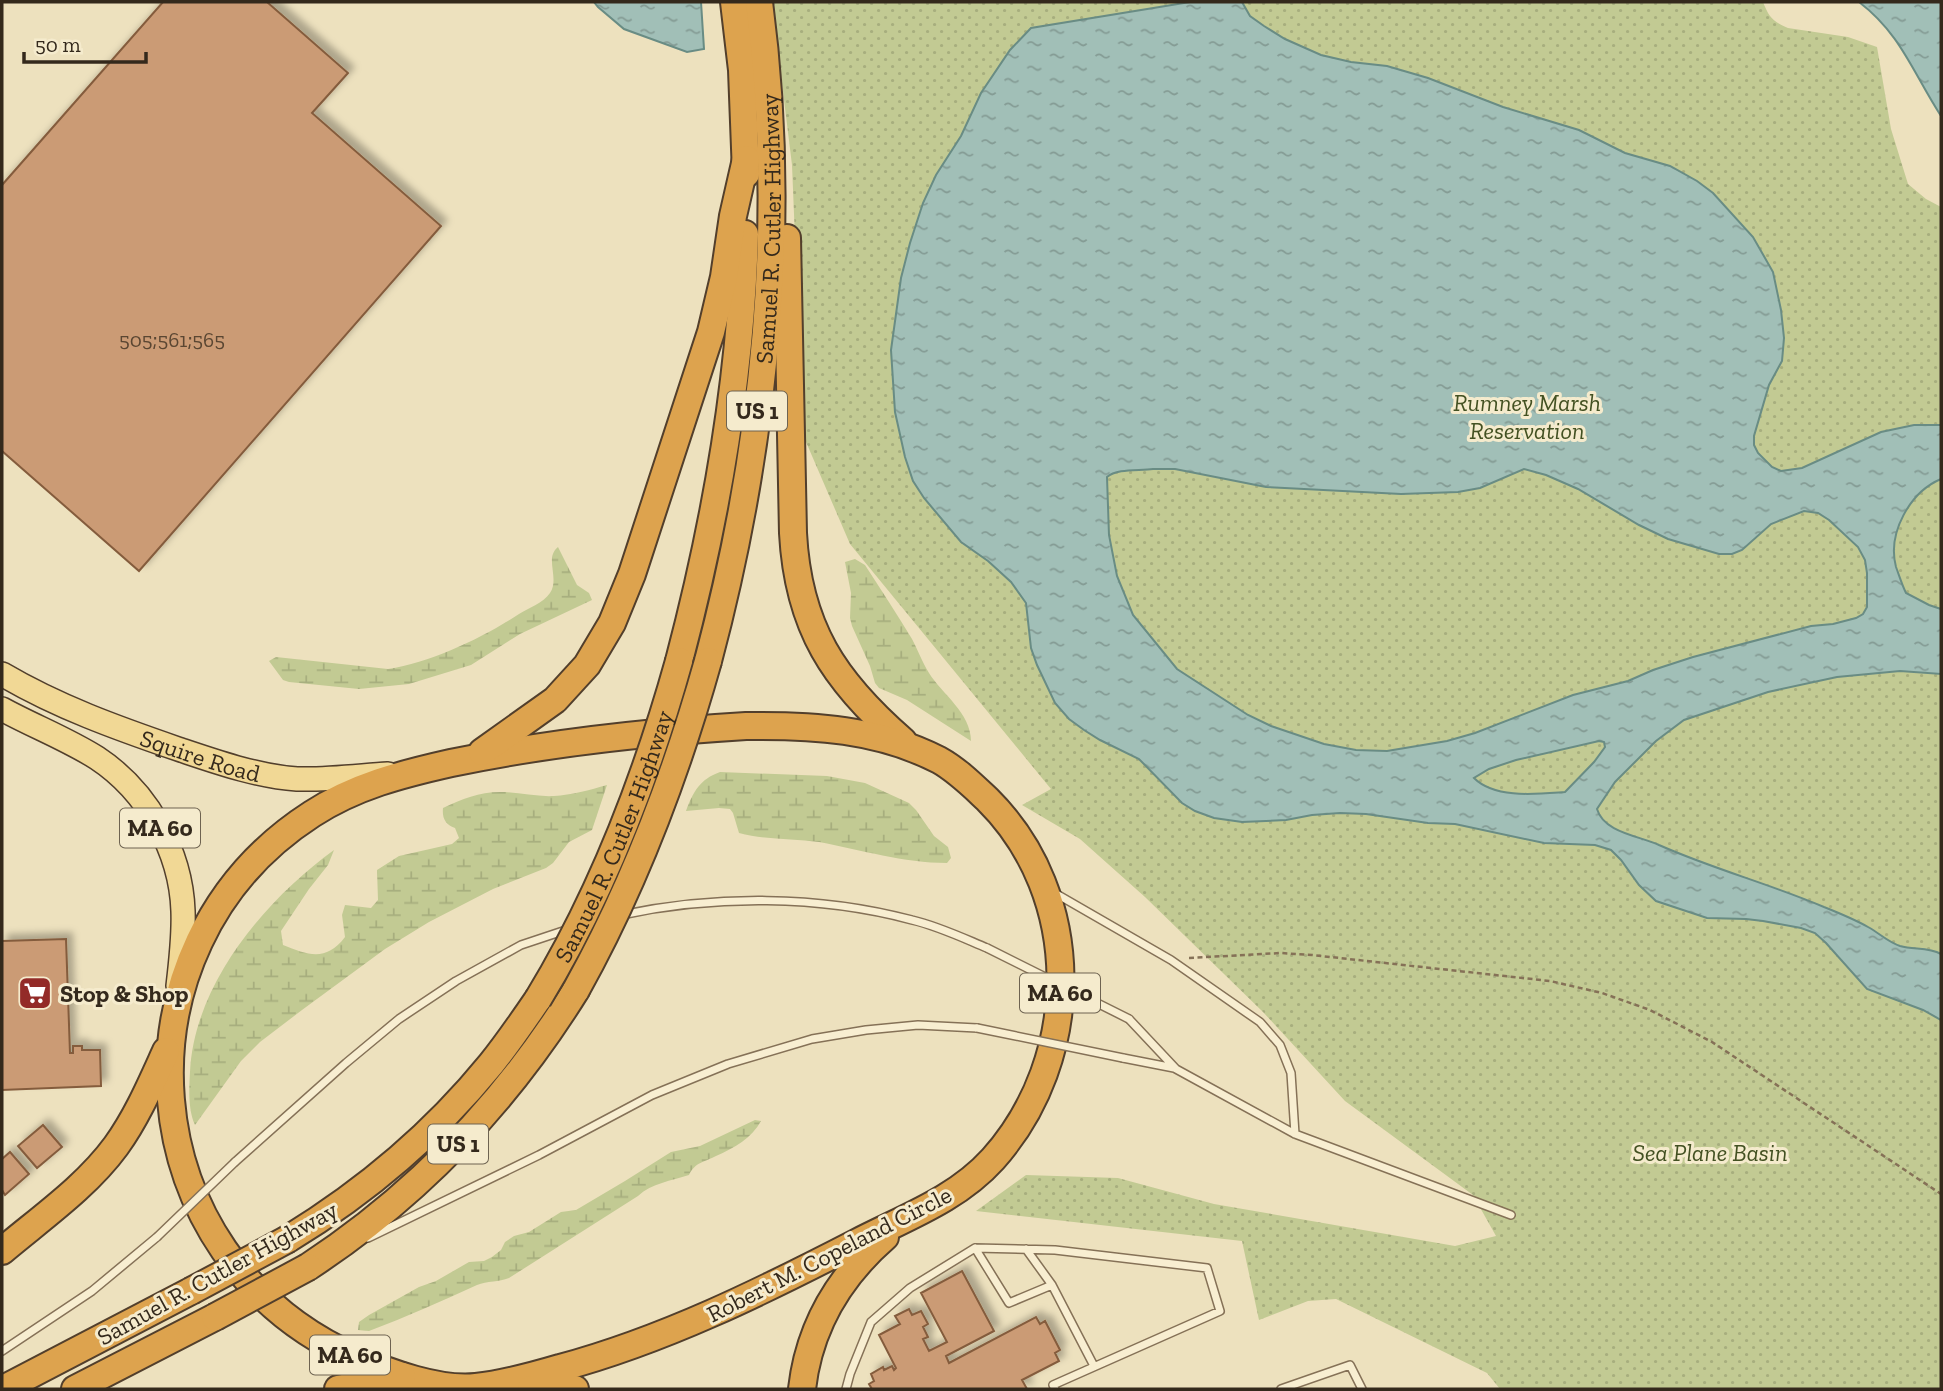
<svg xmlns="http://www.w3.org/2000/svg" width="1943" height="1391" viewBox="0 0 1943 1391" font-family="'Zilla Slab',serif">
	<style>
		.wetland { fill: url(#wetland-marsh) }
		.park { fill: url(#park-dots) }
		.water { fill: url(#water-ripples); stroke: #698c84; stroke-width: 2; fill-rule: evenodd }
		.building { fill: #cb9b74; stroke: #845c3d; stroke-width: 2; filter: url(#shadow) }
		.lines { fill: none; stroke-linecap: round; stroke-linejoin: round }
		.lane-casing { stroke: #857157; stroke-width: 10 }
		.primary-casing { stroke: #523f2c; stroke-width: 26 }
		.highway-casing { stroke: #523f2c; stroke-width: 30 }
		.path { stroke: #857157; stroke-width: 2.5; stroke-dasharray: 5 3.5; stroke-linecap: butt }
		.lane { stroke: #f8eed1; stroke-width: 7 }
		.primary { stroke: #f1d895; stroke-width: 23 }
		.highway { stroke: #dda34e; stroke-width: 26 }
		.lane-bridge-casing { stroke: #857157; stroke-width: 10; stroke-linecap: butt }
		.highway-bridge-casing { stroke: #523f2c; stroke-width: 30; stroke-linecap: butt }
		.lane-bridge { stroke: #f8eed1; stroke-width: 7 }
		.highway-bridge { stroke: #dda34e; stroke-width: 26 }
		.labels { text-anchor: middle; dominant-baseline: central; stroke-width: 6; stroke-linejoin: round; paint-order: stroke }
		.number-label { font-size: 21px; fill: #5a4632 }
		.shield { fill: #f5ebcd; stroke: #6e6351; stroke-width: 2 }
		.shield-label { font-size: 23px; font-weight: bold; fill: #34291c }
		.street-label { font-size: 24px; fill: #34291c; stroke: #f5ebcd }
		.park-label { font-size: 24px; font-style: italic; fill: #435122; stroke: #f5ebcd }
		.poi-label { font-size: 24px; font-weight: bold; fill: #34291c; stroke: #f5ebcd; text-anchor: start }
	</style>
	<defs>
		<pattern id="wetland-marsh" width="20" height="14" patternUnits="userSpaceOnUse" patternTransform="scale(1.75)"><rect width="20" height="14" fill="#c2ca93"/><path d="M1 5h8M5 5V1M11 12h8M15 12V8" fill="none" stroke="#a7ae7e"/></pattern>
		<pattern id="park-dots" width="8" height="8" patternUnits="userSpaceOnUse" patternTransform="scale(1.75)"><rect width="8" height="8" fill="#c2ca93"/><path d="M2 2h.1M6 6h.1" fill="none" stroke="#a7ae7e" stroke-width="1.8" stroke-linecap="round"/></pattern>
		<pattern id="water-ripples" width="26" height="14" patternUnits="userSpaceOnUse" patternTransform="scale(1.75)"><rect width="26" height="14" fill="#a1bfb7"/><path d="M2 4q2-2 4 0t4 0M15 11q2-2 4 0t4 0" fill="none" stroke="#849b94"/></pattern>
		<filter id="shadow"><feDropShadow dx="6" dy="-6" stdDeviation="3.5" flood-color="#0004"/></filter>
	</defs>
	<rect width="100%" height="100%" fill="#ede1be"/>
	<path class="wetland" d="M 558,547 L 577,585 L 589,593 L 592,600 L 520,634 L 471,665 L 409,684 L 359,689 L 289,682 L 283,680 L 269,661 L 276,657 L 388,669 C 432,662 482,638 519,614 C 529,608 543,603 550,593 C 560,578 544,558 558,547 Z
		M 855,559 L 865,565 C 881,590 897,614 912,639 C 918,650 922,662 929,673 C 942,694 971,713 971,741 L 907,700 L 879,688 L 875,683 L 870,666 L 852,626 L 850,618 L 851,593 L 845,562 Z
		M 720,772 L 827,776 L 865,783 L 909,803 L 916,810 L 934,836 L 948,847 L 951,858 L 947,863 C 903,863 862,850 819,842 C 792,838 765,840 739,833 L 733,813 L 730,809 L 719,808 L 686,811 C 693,792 700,779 720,772 Z
		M 607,785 L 592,830 L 569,842 L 553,863 L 546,868 L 493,889 L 429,922 L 385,949 L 302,1010 L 260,1042 L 241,1061 L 195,1125 C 188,1110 189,1089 190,1072 C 194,984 265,900 334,850 L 328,865 L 309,889 L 281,931 L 283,945 C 308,955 326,962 345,937 L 342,915 L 345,905 L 371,908 L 378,900 L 377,870 L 399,856 L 452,844 L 459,838 L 455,828 C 445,824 442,818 443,808 C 462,799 479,792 500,792 C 518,792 536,797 554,796 C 571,795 590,790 607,785 Z
		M 755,1120 L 761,1121 C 752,1138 734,1148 716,1156 C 705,1162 695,1162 689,1175 C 671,1181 652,1183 638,1196 L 509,1278 C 499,1282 487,1281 477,1285 C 442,1301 406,1317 369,1331 L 358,1330 L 359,1322 L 369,1315 L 419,1287 L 436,1281 L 469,1262 L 484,1261 L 492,1257 L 501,1250 L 505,1242 L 514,1236 L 529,1232 L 561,1212 L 576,1210 L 625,1181 L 671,1152 L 700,1146 Z"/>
	<path class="park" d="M 772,2 L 1763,2 C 1769,17 1772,21 1788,28 L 1848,37 L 1877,47 L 1891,129 L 1908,184 L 1926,199 L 1941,207 L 1941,1389 L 1500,1389 L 1487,1373 L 1336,1299 L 1308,1301 L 1259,1320 L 1242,1241 L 976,1211 L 1026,1175 L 1118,1178 L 1214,1204 L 1455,1246 L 1496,1236 L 1473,1195 L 1345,1101 L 1263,1012 L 1145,897 L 1080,839 L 1022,805 L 1051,789 L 850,544 L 803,435 L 792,165 Z"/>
	<path class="water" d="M 594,2 L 701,2 L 704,49 L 687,52 L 624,29 L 598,7 Z
		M 1190,2 L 1242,2 L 1250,16 L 1264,26 L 1285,39 L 1321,55 L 1351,62 L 1387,66 L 1428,78 L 1503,107 L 1579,130 L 1625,153 L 1670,166 L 1697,181 L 1713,193 L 1753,237 L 1773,272 L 1781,310 L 1784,338 L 1782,361 L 1769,385 L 1754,436 L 1754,445 L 1758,453 L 1772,467 L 1781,471 L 1802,468 L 1881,432 L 1914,425 L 1941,425 L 1941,479 C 1910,492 1887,533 1896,567 C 1899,575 1902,585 1906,593 L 1929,605 L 1941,609 L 1941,674 L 1900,671 L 1837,677 L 1768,692 L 1684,720 L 1656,741 L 1615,782 L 1597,809 C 1604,833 1640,836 1659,845 C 1713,869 1770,884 1824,907 C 1839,913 1854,919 1868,927 C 1879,933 1888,942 1900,946 C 1914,950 1928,947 1941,954 L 1941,1020 L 1923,1010 L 1867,989 L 1826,943 L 1815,933 L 1801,928 L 1763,921 L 1746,919 L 1707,918 L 1656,901 L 1639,885 L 1621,860 L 1611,850 L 1595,845 L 1544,843 L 1455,824 L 1428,823 L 1366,814 L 1340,813 L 1312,815 L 1286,820 L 1242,822 L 1214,818 L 1195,811 L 1182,803 L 1139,759 L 1100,740 L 1084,730 L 1069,719 L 1055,703 L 1037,665 L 1031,648 L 1026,603 L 1011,582 L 988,561 L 961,542 L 924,498 L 913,481 L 905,457 L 895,412 L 891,350 L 901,278 L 910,243 L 923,203 L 936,175 L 961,136 L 981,93 L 1010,50 L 1031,28 ZM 1153,469 L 1175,469 L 1266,487 L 1401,494 L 1458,492 L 1480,488 L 1524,469 L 1546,475 L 1578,489 L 1639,525 L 1668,539 L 1719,554 L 1732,554 L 1742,550 L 1771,524 L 1804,511 L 1818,513 L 1829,520 L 1858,547 L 1865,560 L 1867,573 L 1867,607 L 1863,614 L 1856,618 L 1833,624 L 1811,626 L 1693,657 L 1653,670 L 1628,681 L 1573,695 L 1475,733 L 1447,741 L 1387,751 L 1356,750 L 1324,744 L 1271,726 L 1248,715 L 1177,669 L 1133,615 L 1117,576 L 1109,535 L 1107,477 C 1117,468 1139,471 1153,469 ZM 1599,741 L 1604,742 L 1605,747 L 1594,762 L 1565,792 C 1537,794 1495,799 1474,778 L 1489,769 L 1516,760 Z
		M 1859,2 L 1941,2 L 1941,116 C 1913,73 1901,34 1859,2 Z"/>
	<path class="building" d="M 163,2 L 267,2 L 348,73 L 312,113 L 441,226 L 139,571 L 2,451 L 2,185 Z
		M 66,939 L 70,1053 L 73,1053 L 73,1046 L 82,1046 L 82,1050 L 100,1050 L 101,1086 L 2,1090 L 2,941 Z
		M 43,1125 L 62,1147 L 37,1168 L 18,1146 Z
		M 10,1152 L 29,1174 L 5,1195 L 2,1190 L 2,1159 Z
		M 962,1271 L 994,1331 L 946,1356 L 949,1363 L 1036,1317 L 1040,1324 L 1045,1321 L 1060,1350 L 1055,1353 L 1059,1361 L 1022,1380 L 1027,1389 L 872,1389 L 869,1384 L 874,1381 L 871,1374 L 883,1367 L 884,1370 L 892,1366 L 894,1370 L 896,1368 L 879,1335 L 900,1324 L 895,1316 L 909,1309 L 912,1315 L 921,1311 L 928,1324 L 923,1327 L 928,1337 L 923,1339 L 929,1351 L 947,1342 L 921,1293 Z"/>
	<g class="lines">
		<g class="lane-casing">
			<path id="lane" d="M 1053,892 L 1171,960 L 1260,1022 L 1280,1045 L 1291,1073 L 1295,1134
				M 621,915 C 716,895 818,895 912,920 C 938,926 963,938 987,948
				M 1129,1019 L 1176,1069 L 1295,1134 L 1511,1215
				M 1123,1058 L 1174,1068
				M 235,1162 L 346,1063 L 399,1019 L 456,981 L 521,945 L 569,929
				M 368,1238 L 539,1155 L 652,1095 L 728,1064 L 812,1039 L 866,1030 L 918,1025 L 977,1028
				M 975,1248 L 1009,1303 L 1052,1285
				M 1026,1249 L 1052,1285 L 1094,1366
				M 2,1351 L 92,1291 L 157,1237
				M 846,1389 L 850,1374 L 871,1322 L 910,1288 L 975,1248 L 1055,1250 L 1207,1268 L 1220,1311 L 1053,1385 L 1055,1389
				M 1281,1389 L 1350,1365 L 1362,1389"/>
		</g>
		<g class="primary-casing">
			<g id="primary">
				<path id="s1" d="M 2,674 C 58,707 117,728 178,749 C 217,762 256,776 297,779 C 327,780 358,776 388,774"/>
				<path d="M 2,709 C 33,726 67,739 97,758 C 147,791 181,851 183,911 C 184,936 181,961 178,986"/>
			</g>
		</g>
		<g class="highway-casing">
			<g id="highway">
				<path d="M 734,2 L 742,70 L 746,174"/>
				<path d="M 787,238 L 793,533 C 798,627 834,681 903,741"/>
				<path d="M 679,661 C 716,521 741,379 745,234"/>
				<path id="s2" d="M 708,661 C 765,447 788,221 759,2"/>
				<path d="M 746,726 C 812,725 879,729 939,760 C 957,770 972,785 987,799 C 1085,896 1083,1058 993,1159 C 956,1200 904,1218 856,1243 C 761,1292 664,1340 560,1368 C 533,1376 504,1384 476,1387 C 440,1391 389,1373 356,1358 C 129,1259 104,948 312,814 C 355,786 402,774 451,763 C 548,743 647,732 746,726 Z"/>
				<path d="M 482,752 L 555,700 L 587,665 L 612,623 L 632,574 L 711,332 L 724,277 L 733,216 L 746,159"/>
				<path d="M 288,1239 C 365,1192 434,1134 491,1064 C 508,1043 523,1021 538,999"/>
				<path d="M 2,1251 C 41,1218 86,1187 116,1146 C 137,1117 151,1084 166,1051"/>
				<path d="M 308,1267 C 418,1195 507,1101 576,990"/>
				<path d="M 3,1389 L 191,1291"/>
				<path d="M 75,1389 L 215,1317"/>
				<path d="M 338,1389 L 402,1376"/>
				<path d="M 531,1389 L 575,1389"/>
				<path d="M 802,1389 C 809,1328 839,1277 885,1237"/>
			</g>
		</g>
		<path class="path" d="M 1189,958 L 1281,953 L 1312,955 L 1550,981 L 1602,993 L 1650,1010 L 1712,1042 L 1941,1194"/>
		<use href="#lane" class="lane"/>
		<use href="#primary" class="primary"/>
		<use href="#highway" class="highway"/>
		<g class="lane-bridge-casing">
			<path id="lane-bridge" d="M 987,948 L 1129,1019
				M 977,1028 L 1123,1058
				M 157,1237 L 235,1162"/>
		</g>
		<g class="highway-bridge-casing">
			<g id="highway-bridge">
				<path d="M 576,990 C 634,886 676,775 708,661"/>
				<path id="s3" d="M 538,999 C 602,894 646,779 679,661"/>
				<path d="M 191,1291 L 288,1239"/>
				<path d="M 215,1317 L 308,1267"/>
			</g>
		</g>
		<use href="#lane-bridge" class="lane-bridge"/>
		<use href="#highway-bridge" class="highway-bridge"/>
	</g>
	<defs>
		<g id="supermarket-square" transform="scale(1.75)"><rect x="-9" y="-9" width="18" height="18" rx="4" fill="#932b28" stroke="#f5ebcd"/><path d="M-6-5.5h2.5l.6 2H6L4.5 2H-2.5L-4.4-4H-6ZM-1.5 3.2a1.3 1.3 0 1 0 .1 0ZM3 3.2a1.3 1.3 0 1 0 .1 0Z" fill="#fff"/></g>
	</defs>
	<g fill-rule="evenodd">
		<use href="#supermarket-square" x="35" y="993"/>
	</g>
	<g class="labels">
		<g class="number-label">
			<text x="172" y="339">505;561;565</text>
		</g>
		<g class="shield">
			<rect x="727" y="391.5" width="60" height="39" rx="5"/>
			<rect x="120" y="808.5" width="80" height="39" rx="5"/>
			<rect x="1020" y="973.5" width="80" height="39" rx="5"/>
			<rect x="428" y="1124.5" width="60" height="39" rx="5"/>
			<rect x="310" y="1335.5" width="80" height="39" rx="5"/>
		</g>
		<g class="shield-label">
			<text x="757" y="411">US 1</text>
			<text x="160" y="828">MA 60</text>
			<text x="1060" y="993">MA 60</text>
			<text x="458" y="1144">US 1</text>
			<text x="350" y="1355">MA 60</text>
		</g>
		<g class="street-label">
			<text stroke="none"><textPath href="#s2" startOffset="438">Samuel R. Cutler Highway</textPath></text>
			<text stroke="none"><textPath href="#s1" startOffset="215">Squire Road</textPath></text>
			<text stroke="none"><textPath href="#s3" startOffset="180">Samuel R. Cutler Highway</textPath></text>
			<text transform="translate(829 1254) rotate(-27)">Robert M. Copeland Circle</text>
			<text transform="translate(217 1273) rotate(-29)">Samuel R. Cutler Highway</text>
		</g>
		<g class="park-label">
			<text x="1527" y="402">Rumney Marsh<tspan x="1527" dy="28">Reservation</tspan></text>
			<text x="1710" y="1152">Sea Plane Basin</text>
		</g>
		<g class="poi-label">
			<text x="60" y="993">Stop &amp; Shop</text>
		</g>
	</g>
	<rect width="1943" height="1391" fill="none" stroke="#34291c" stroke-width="7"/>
	<path d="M24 52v10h122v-10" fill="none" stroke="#34291c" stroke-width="3.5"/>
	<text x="35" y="52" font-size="21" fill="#34291c" stroke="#f5ebcd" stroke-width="5" paint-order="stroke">50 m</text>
</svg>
